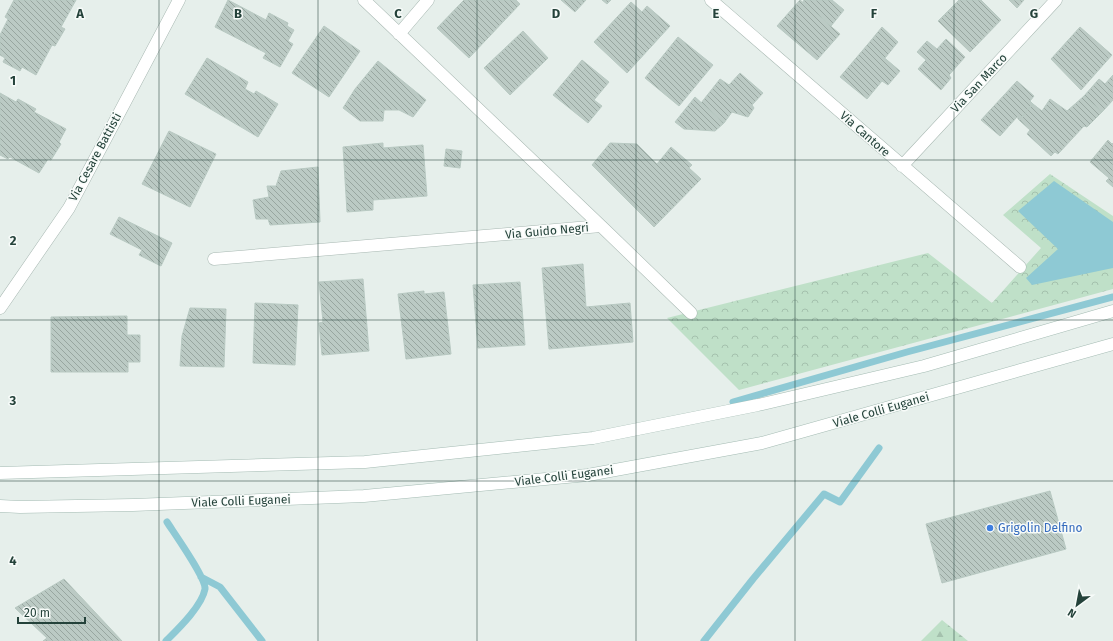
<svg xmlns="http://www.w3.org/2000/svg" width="1113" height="641" viewBox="0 0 1113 641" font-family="'Fira Sans',sans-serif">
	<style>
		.forest { fill: url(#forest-firs) }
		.park { fill: url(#park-crowns) }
		.water { fill: #8ec9d4 }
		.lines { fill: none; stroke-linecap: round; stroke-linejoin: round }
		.stream { stroke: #8ec9d4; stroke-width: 7 }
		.building { fill: url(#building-back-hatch); stroke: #b8c9c2 }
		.minor-casing { stroke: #a8b8b2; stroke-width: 13 }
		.tertiary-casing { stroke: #a8b8b2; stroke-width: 13 }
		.secondary-casing { stroke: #a4bbb3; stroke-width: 13 }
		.minor { stroke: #fff; stroke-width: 12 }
		.tertiary { stroke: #fff; stroke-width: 12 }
		.secondary { stroke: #fff; stroke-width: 12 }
		.grid { fill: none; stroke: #24423a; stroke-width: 1; stroke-opacity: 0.55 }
		.shop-dot { fill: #3f7fe0; stroke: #f7fbf9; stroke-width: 1.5 }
		.labels { text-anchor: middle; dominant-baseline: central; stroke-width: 3; stroke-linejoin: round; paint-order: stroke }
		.street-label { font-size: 12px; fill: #24423a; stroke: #f7fbf9 }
		.shop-label { font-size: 12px; fill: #366cbe; stroke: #f7fbf9; text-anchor: start }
		.grid-label { font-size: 13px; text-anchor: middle; font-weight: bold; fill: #24423a; stroke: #f7fbf9; stroke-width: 3; stroke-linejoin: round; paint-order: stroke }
	</style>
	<defs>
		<pattern id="forest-firs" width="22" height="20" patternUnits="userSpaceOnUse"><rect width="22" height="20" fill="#bfe0c8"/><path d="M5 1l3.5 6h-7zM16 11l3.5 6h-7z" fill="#a4c1ad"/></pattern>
		<pattern id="park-crowns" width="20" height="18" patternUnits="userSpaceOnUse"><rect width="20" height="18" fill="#bfe0c8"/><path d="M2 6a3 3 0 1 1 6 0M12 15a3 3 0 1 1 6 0" fill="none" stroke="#a4c1ad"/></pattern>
		<pattern id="building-back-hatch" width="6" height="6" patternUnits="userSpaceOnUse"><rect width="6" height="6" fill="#bbcac4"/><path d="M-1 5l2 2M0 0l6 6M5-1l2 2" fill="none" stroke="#98a6a0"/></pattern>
	</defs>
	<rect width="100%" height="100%" fill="#e6efeb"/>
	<path class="forest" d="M 942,620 L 968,641 L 921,641 Z"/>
	<path class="park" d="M 1050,174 L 1113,216 L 1113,289 L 739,390 L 667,318 L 928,253 L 992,303 L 1041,248 L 1003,215 Z"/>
	<path class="water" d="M 1054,181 L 1113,222 L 1113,268 L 1032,285 L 1026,278 L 1058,249 L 1018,211 Z"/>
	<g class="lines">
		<path class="stream" d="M 733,402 L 907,352 L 1113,297
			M 201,577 L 220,587 L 262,641
			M 166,641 C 178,629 202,606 205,589 C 206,578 174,533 167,522
			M 704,641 L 753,579 L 824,494 L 840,502 L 879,448"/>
	</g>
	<path class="building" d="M 14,0 L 76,0 L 61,27 L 65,29 L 55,46 L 52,45 L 36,75 L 22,67 L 20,71 L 3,62 L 5,58 L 0,55 L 0,35 L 8,19 L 5,17 Z
		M 228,0 L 266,20 L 269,13 L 288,23 L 287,26 L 294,30 L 288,41 L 293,44 L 280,67 L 263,58 L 266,53 L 215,27 Z
		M 464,0 L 516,0 L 520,4 L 469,58 L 437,28 Z
		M 561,0 L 586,0 L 575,12 Z
		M 602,0 L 611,0 L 607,4 Z
		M 800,0 L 840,34 L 817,60 L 777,26 Z
		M 804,0 L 832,0 L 844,10 L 831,26 L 803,2 Z
		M 959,0 L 981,0 L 1001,20 L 970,52 L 938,21 Z
		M 1009,0 L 1024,0 L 1017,8 Z
		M 631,2 L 642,12 L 647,6 L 670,26 L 627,73 L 594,42 Z
		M 324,26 L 360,51 L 329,97 L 292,73 Z
		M 882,27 L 898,42 L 885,58 L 868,44 Z
		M 1080,27 L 1112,55 L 1081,90 L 1051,59 Z
		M 523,31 L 548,58 L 510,95 L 484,68 Z
		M 678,37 L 713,65 L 679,106 L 645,78 Z
		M 946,39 L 965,57 L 949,75 L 951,78 L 941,90 L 918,69 L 926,60 L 917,52 L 927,41 L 937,49 Z
		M 868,44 L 900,71 L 888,85 L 882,81 L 867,99 L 840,77 Z
		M 207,58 L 248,82 L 245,89 L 254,94 L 256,91 L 278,104 L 258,137 L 185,94 Z
		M 582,60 L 609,82 L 594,100 L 602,106 L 588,123 L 553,95 Z
		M 378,61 L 426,100 L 413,117 L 399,110 L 379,110 L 355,89 Z
		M 740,73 L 763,93 L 752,105 L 754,108 L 748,117 L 732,112 L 724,123 L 701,103 L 720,79 L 729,85 Z
		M 1113,75 L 1113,100 L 1102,112 L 1084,96 L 1099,79 L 1105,84 Z
		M 1017,81 L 1034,96 L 1030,101 L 1033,104 L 1019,120 L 1017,117 L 1000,136 L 981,120 Z
		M 355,89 L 379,110 L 384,110 L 383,121 L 360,121 L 343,108 Z
		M 0,93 L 16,102 L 18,99 L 36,109 L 34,112 L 66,129 L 59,142 L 61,144 L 51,160 L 48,159 L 39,173 L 10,157 L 8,159 L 0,155 Z
		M 1084,96 L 1102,112 L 1087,127 L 1084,126 L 1058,154 L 1055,152 L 1051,156 L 1027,134 L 1030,130 L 1019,120 L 1033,104 L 1042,111 L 1050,99 L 1067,111 Z
		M 695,97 L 724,123 L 715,131 L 684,129 L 675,122 Z
		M 169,131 L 216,154 L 190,207 L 142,184 Z
		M 1108,140 L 1112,144 L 1113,143 L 1113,187 L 1106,181 L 1109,178 L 1090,162 Z
		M 383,143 L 383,148 L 423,145 L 427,196 L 373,200 L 373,210 L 347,212 L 343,147 Z
		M 610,143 L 637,144 L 657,164 L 671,147 L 692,165 L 689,168 L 701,179 L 654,227 L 592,165 Z
		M 446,149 L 462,151 L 460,168 L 444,166 Z
		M 318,167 L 320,222 L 270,225 L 268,219 L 256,219 L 253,200 L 269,197 L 267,186 L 276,186 L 281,171 Z
		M 119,217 L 172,243 L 161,266 L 139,255 L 142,250 L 110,234 Z
		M 583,264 L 586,307 L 630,303 L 633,342 L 549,349 L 542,268 Z
		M 363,279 L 369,351 L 322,355 L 319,323 L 323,322 L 319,282 Z
		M 520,282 L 525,345 L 478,348 L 473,285 Z
		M 424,291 L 424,294 L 444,292 L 451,354 L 406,359 L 398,294 Z
		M 255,303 L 298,305 L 295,365 L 253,363 Z
		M 190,308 L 226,309 L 224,367 L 180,366 L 182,336 Z
		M 127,316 L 127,335 L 140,335 L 140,362 L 128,362 L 128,372 L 51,372 L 51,317 Z
		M 1050,491 L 1066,549 L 942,583 L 926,524 Z
		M 64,579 L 122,641 L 43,641 L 47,638 L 15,608 Z"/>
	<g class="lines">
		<g class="minor-casing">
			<path id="minor" d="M 711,0 L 1020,267
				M 399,34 L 428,0
				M 902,166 L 1056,0
				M 601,226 L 691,313
				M 214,259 L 601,226 L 364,0"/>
		</g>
		<g class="tertiary-casing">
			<path id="tertiary" d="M 0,308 L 69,208 L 179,0"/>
		</g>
		<g class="secondary-casing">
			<path id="secondary" d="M 0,473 L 365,462 L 593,438 L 758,405 L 924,366 L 1113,311
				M 0,506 L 20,507 L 133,505 L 364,496 L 588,475 L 762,443 L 1113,344"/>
		</g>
		<use href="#minor" class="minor"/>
		<use href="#tertiary" class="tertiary"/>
		<use href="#secondary" class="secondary"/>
	</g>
	<path class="grid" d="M 159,0 L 159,641M 318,0 L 318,641M 477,0 L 477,641M 636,0 L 636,641M 795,0 L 795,641M 954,0 L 954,641M 0,160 L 1113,160M 0,320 L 1113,320M 0,481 L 1113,481"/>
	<circle class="shop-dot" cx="990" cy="528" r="4"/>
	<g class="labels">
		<g class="street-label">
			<text transform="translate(979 83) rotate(-47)">Via San Marco</text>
			<text transform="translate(865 134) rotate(41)">Via Cantore</text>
			<text transform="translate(95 157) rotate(-62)">Via Cesare Battisti</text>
			<text transform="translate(547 231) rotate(-5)">Via Guido Negri</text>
			<text transform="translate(881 410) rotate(-16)">Viale Colli Euganei</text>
			<text transform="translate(564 476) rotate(-7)">Viale Colli Euganei</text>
			<text transform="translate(241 501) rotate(-2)">Viale Colli Euganei</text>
		</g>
		<g class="shop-label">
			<text x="998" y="528">Grigolin Delfino</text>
		</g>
	</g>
	<g class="grid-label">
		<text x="80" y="18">A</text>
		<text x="238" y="18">B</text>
		<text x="398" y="18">C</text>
		<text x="556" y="18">D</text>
		<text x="716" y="18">E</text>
		<text x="874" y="18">F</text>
		<text x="1034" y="18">G</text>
		<text x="13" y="85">1</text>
		<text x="13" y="245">2</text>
		<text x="13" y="405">3</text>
		<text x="13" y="565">4</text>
	</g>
	<g transform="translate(1077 605) rotate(212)" stroke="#f7fbf9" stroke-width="3" paint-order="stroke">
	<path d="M0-3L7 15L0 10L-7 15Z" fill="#24423a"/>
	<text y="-6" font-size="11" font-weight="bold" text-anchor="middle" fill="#24423a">N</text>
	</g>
	<path d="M18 617v6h67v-6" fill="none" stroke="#24423a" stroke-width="2"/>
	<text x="24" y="617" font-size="12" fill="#24423a" stroke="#f7fbf9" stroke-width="3" paint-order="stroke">20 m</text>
</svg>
